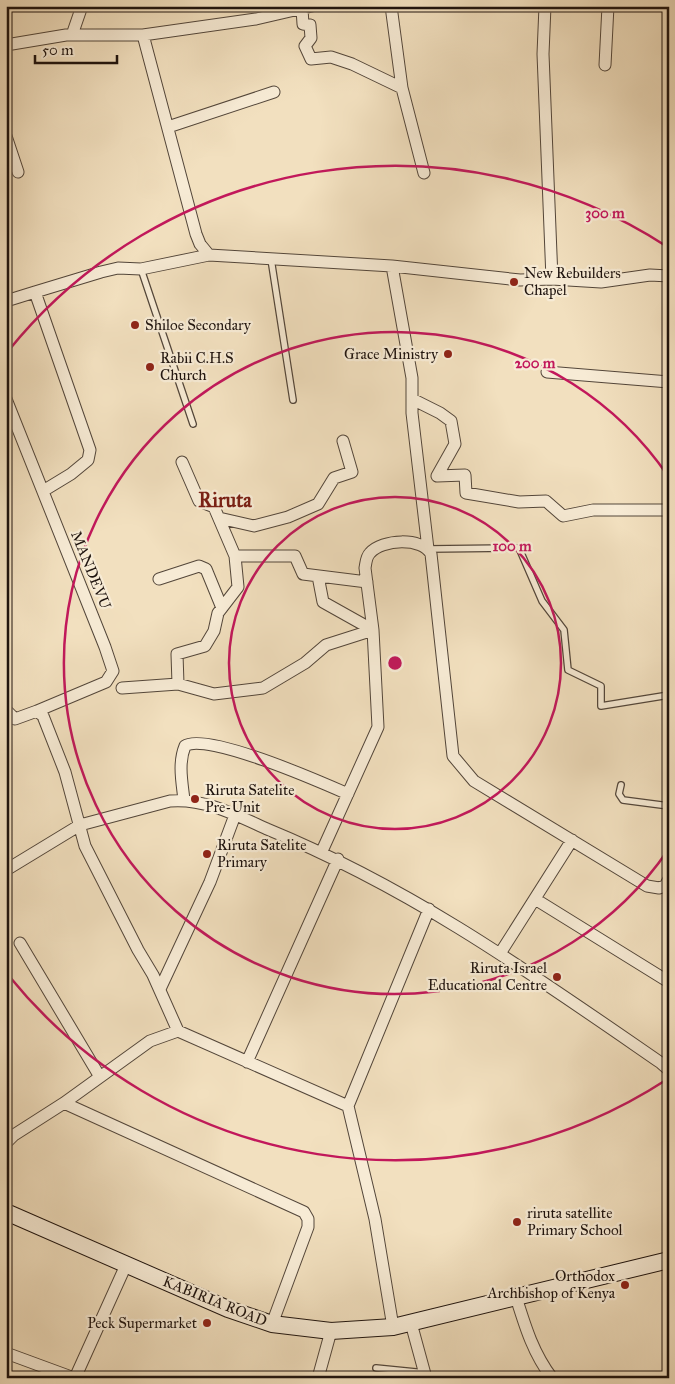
<svg xmlns="http://www.w3.org/2000/svg" width="675" height="1384" viewBox="0 0 675 1384" font-family="'IM FELL Great Primer',serif">
	<style>
		.lines { fill: none; stroke-linecap: round; stroke-linejoin: round }
		.service-casing { stroke: #53463a; stroke-width: 8 }
		.minor-casing { stroke: #53463a; stroke-width: 13 }
		.secondary-casing { stroke: #1e130e; stroke-width: 18 }
		.service { stroke: #f7ebd5; stroke-width: 5.5 }
		.minor { stroke: #f7ebd5; stroke-width: 11 }
		.secondary { stroke: #f7ebd5; stroke-width: 16 }
		.ring { fill: none; stroke: #c2185b; stroke-width: 2.5 }
		.poi-dot { fill: #8f2418; stroke: #f7ebd5; stroke-width: 2 }
		.labels { text-anchor: middle; dominant-baseline: central; stroke-width: 4.5; stroke-linejoin: round; paint-order: stroke }
		.poi-label { font-size: 15px; fill: #1e130e; stroke: #f7ebd5; text-anchor: start }
		.street-label { font-size: 15px; fill: #1e130e; stroke: #f7ebd5 }
		.district-label { font-size: 20px; font-weight: bold; fill: #7a1f14; stroke: #f7ebd5 }
		.centre { fill: #c2185b; stroke: #f7ebd5; stroke-width: 2.5 }
		.ring-label { font-size: 15px; text-anchor: middle; font-weight: bold; fill: #c2185b; stroke: #f7ebd5; stroke-width: 4.5; stroke-linejoin: round; paint-order: stroke }
	</style>
	<rect width="100%" height="100%" fill="#f2e0bf"/>
	<filter id="stains"><feTurbulence type="fractalNoise" baseFrequency=".004" numOctaves="4"/><feColorMatrix values="0 0 0 0 .2 0 0 0 0 .09 0 0 0 0 .02 0 0 0 .5 -.17"/></filter>
	<radialGradient id="worn" r=".72"><stop offset=".6" stop-color="#630" stop-opacity="0"/><stop offset="1" stop-color="#630" stop-opacity=".3"/></radialGradient>
	<g class="lines">
		<g class="service-casing">
			<path id="service" d="M 271,259 L 293,400
				M 141,269 L 193,424
				M 428,549 L 519,548 L 542,601 L 564,630 L 568,670 L 601,686 L 601,706 L 669,695
				M 621,785 L 619,794 L 623,800 L 669,806
				M 376,1368 L 426,1373"/>
		</g>
		<g class="minor-casing">
			<path id="minor" d="M 391,6 L 402,88 L 424,173
				M 545,6 L 543,54 L 552,279
				M 302,9 L 303,24 L 310,25 L 311,38 L 305,46 L 311,59 L 331,57 L 352,64 L 402,88
				M 72,35 L 82,6
				M 143,35 L 196,234 L 200,244 L 209,255 L 392,266 L 520,280 L 552,279 L 601,282 L 650,275 L 669,276
				M 6,45 L 66,35 L 143,35 L 256,19 L 312,6
				M 605,65 L 608,6
				M 168,127 L 274,92
				M 6,136 L 18,172
				M 392,266 L 412,378 L 412,413 L 428,549
				M 6,301 L 35,292
				M 547,372 L 669,382
				M 6,399 L 105,647 L 113,671 L 106,682 L 37,711
				M 412,399 L 440,413 L 451,421 L 455,444 L 437,476 L 465,475 L 466,493 L 519,502 L 546,501 L 563,516 L 593,510 L 669,510
				M 182,462 L 199,501 L 214,507 L 235,556 L 295,556 L 303,574 L 367,582
				M 43,491 L 71,474 L 88,460 L 90,450 L 35,292 L 101,272 L 118,268 L 141,269 L 209,255
				M 219,518 L 254,526 L 288,517 L 318,504 L 334,478 L 352,472 L 343,441
				M 318,576 L 323,602 L 373,630
				M 159,579 L 199,566 L 206,569 L 222,608
				M 178,684 L 214,694 L 263,688 L 305,663 L 326,645 L 373,630
				M 122,688 L 178,684 L 177,654 L 205,646 L 214,631 L 218,613 L 238,587 L 235,556
				M 6,710 L 15,719 L 37,711 L 43,716 L 65,772 L 85,846 L 138,950 L 153,975 L 178,1031
				M 184,800 C 182,782 178,763 185,746 C 205,731 323,783 348,794
				M 322,851 L 378,727 L 373,630 L 365,568 C 366,563 366,557 370,553 C 382,539 422,537 431,554 L 453,756 L 474,781 L 647,886 L 659,888 L 665,886 L 669,879
				M 6,870 L 80,825 L 170,801 C 204,798 236,815 267,829 C 413,889 532,974 661,1063 L 669,1070
				M 535,899 L 669,982
				M 20,943 L 100,1077
				M 501,952 L 572,840
				M 160,989 L 210,882 L 235,815
				M 247,1062 L 338,859
				M 64,1103 L 304,1212 L 308,1219 L 308,1227 L 272,1324
				M 6,1143 L 14,1135 L 64,1103 L 150,1041 L 178,1031 L 348,1106
				M 516,1297 C 525,1326 533,1353 552,1378
				M 411,1323 L 426,1378
				M 393,1327 L 375,1219 L 348,1106 L 429,909
				M 6,1353 L 74,1378
				M 75,1378 L 126,1265
				M 318,1378 L 331,1331"/>
		</g>
		<g class="secondary-casing">
			<path id="secondary" d="M 6,1212 L 228,1309 L 272,1324 L 331,1331 L 393,1327 L 669,1260"/>
		</g>
		<use href="#service" class="service"/>
		<use href="#minor" class="minor"/>
		<use href="#secondary" class="secondary"/>
	</g>
	<g class="ring">
		<circle cx="395" cy="663" r="166"/>
		<path d="M668 850A331 331 0 1 1 668 476"/>
		<path d="M666 1080A497 497 0 0 1 9 976M9 350A497 497 0 0 1 666 246"/>
	</g>
	<g class="poi-dot">
		<circle cx="514" cy="282" r="5"/>
		<circle cx="135" cy="325" r="5"/>
		<circle cx="448" cy="354" r="5"/>
		<circle cx="150" cy="367" r="5"/>
		<circle cx="195" cy="799" r="5"/>
		<circle cx="207" cy="854" r="5"/>
		<circle cx="557" cy="977" r="5"/>
		<circle cx="517" cy="1222" r="5"/>
		<circle cx="625" cy="1285" r="5"/>
		<circle cx="207" cy="1323" r="5"/>
	</g>
	<g class="labels">
		<g class="poi-label">
			<text x="524" y="273">New Rebuilders<tspan x="524" dy="17">Chapel</tspan></text>
			<text x="145" y="325">Shiloe Secondary</text>
			<text x="438" y="354" text-anchor="end">Grace Ministry</text>
			<text x="160" y="358">Rabii C.H.S<tspan x="160" dy="17">Church</tspan></text>
			<text x="205" y="790">Riruta Satelite<tspan x="205" dy="17">Pre-Unit</tspan></text>
			<text x="217" y="845">Riruta Satelite<tspan x="217" dy="17">Primary</tspan></text>
			<text x="547" y="968" text-anchor="end">Riruta Israel<tspan x="547" dy="17">Educational Centre</tspan></text>
			<text x="527" y="1213">riruta satellite<tspan x="527" dy="17">Primary School</tspan></text>
			<text x="615" y="1276" text-anchor="end">Orthodox<tspan x="615" dy="17">Archbishop of Kenya</tspan></text>
			<text x="197" y="1323" text-anchor="end">Peck Supermarket</text>
		</g>
		<g class="street-label">
			<text transform="translate(91 570) rotate(68)">MANDEVU</text>
			<text transform="translate(215 1301) rotate(22)">KABIRIA ROAD</text>
		</g>
		<g class="district-label">
			<text x="225" y="500">Riruta</text>
		</g>
	</g>
	<circle cx="395" cy="663" r="8" class="centre"/>
	<g class="ring-label">
		<text x="605" y="218">300 m</text>
		<text x="535" y="368">200 m</text>
		<text x="512" y="551">100 m</text>
	</g>
	<rect width="675" height="1384" fill="none" stroke="#f2e0bf" stroke-width="25"/>
	<rect x="8" y="8" width="660" height="1369" fill="none" stroke="#1e130e" stroke-width="2.5"/>
	<rect x="12" y="12" width="650" height="1359" fill="none" stroke="#1e130e"/>
	<path d="M35 55v8h82v-8" fill="none" stroke="#1e130e" stroke-width="2.5"/>
	<text x="42" y="55" font-size="15" fill="#1e130e" stroke="#f7ebd5" stroke-width="4" paint-order="stroke">50 m</text>
	<rect width="100%" height="100%" filter="url(#stains)"/>
	<rect width="100%" height="100%" fill="url(#worn)"/>
</svg>
